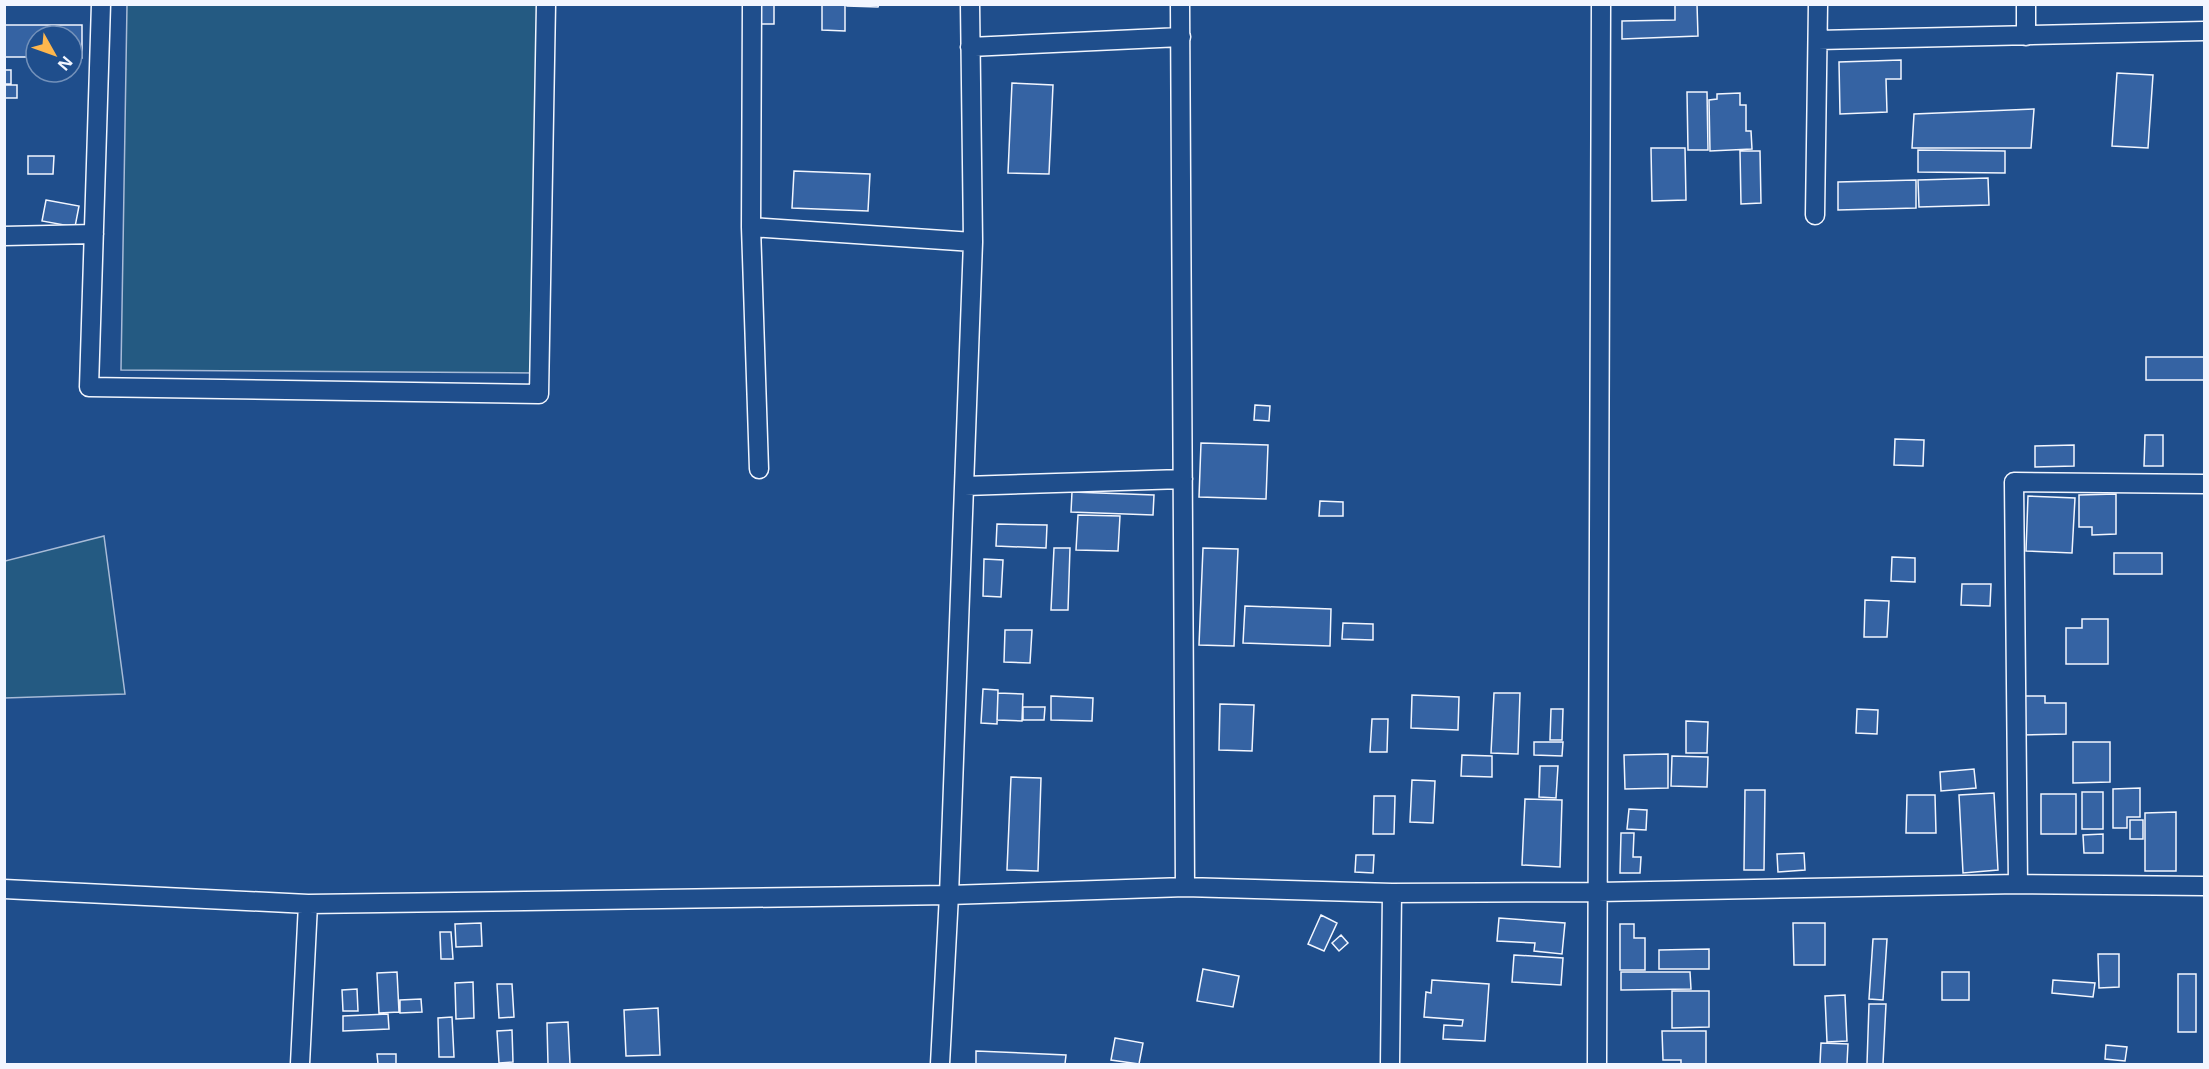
<svg xmlns="http://www.w3.org/2000/svg" width="2209" height="1069" viewBox="0 0 2209 1069" font-family="'Noto Sans',sans-serif">
	<style>
		.green { fill: #245a82; stroke: #a8bbd7; stroke-width: 1.5 }
		.building { fill: #3563a3; stroke: #f2f6ff; stroke-width: 1.5 }
		.lines { fill: none; stroke-linecap: round; stroke-linejoin: round }
		.street-casing { stroke: #f2f6ff; stroke-width: 21 }
		.street { stroke: #1f4e8c; stroke-width: 18 }
	</style>
	<rect width="100%" height="100%" fill="#1f4e8c"/>
	<path class="green" d="M 127,5 L 541,5 L 535,373 L 121,370 Z
		M 104,536 L 125,694 L 5,698 L 5,561 Z"/>
	<path class="building" d="M 755,4 L 774,4 L 774,24 L 755,24 Z
		M 822,4 L 845,4 L 845,31 L 822,30 Z
		M 847,4 L 879,4 L 878,7 L 847,6 Z
		M 1675,4 L 1697,4 L 1698,36 L 1622,39 L 1622,21 L 1675,20 Z
		M 4,25 L 82,25 L 82,58 L 72,57 L 72,36 L 36,36 L 36,57 L 4,57 Z
		M 1901,60 L 1901,79 L 1886,79 L 1887,112 L 1840,114 L 1839,62 Z
		M 4,70 L 11,70 L 11,84 L 4,84 Z
		M 2117,73 L 2153,75 L 2148,148 L 2112,146 Z
		M 1012,83 L 1053,85 L 1049,174 L 1008,173 Z
		M 4,85 L 17,85 L 17,98 L 4,98 Z
		M 1687,92 L 1707,92 L 1708,150 L 1688,150 Z
		M 1740,93 L 1740,105 L 1746,105 L 1746,131 L 1751,131 L 1752,149 L 1710,151 L 1709,100 L 1717,99 L 1717,94 Z
		M 2034,109 L 2031,148 L 1912,148 L 1914,114 Z
		M 1651,148 L 1685,148 L 1686,200 L 1652,201 Z
		M 1918,150 L 2005,151 L 2005,173 L 1918,172 Z
		M 1740,151 L 1760,151 L 1761,203 L 1741,204 Z
		M 28,156 L 54,156 L 53,174 L 28,174 Z
		M 794,171 L 870,174 L 868,211 L 792,208 Z
		M 1988,178 L 1989,205 L 1919,207 L 1918,180 Z
		M 1916,180 L 1916,208 L 1838,210 L 1838,182 Z
		M 46,200 L 79,206 L 75,227 L 42,221 Z
		M 2146,357 L 2204,357 L 2204,380 L 2146,380 Z
		M 1255,405 L 1270,406 L 1269,421 L 1254,420 Z
		M 2145,435 L 2163,435 L 2163,466 L 2144,466 Z
		M 1895,439 L 1924,440 L 1923,466 L 1894,465 Z
		M 1201,443 L 1268,445 L 1266,499 L 1199,497 Z
		M 2074,445 L 2074,466 L 2035,467 L 2035,446 Z
		M 1072,492 L 1154,495 L 1153,515 L 1071,512 Z
		M 2116,494 L 2116,534 L 2092,535 L 2092,527 L 2079,527 L 2079,495 Z
		M 2028,496 L 2075,498 L 2072,553 L 2026,551 Z
		M 1320,501 L 1343,502 L 1343,516 L 1319,516 Z
		M 1078,515 L 1120,516 L 1118,551 L 1076,550 Z
		M 997,524 L 1047,525 L 1046,548 L 996,546 Z
		M 1054,548 L 1070,548 L 1068,610 L 1051,610 Z
		M 1203,548 L 1238,549 L 1234,646 L 1199,645 Z
		M 2114,553 L 2162,553 L 2162,574 L 2114,574 Z
		M 1892,557 L 1915,558 L 1915,582 L 1891,581 Z
		M 984,559 L 1003,560 L 1001,597 L 983,596 Z
		M 1962,584 L 1991,584 L 1990,606 L 1961,605 Z
		M 1865,600 L 1889,601 L 1887,637 L 1864,637 Z
		M 1245,606 L 1331,609 L 1330,646 L 1243,643 Z
		M 2082,619 L 2108,619 L 2108,664 L 2066,664 L 2066,628 L 2082,628 Z
		M 1343,623 L 1373,624 L 1373,640 L 1342,639 Z
		M 1005,630 L 1032,630 L 1030,663 L 1004,662 Z
		M 983,689 L 998,690 L 997,724 L 981,723 Z
		M 998,693 L 1023,694 L 1022,721 L 997,720 Z
		M 1494,693 L 1520,693 L 1518,754 L 1491,753 Z
		M 1412,695 L 1459,697 L 1458,730 L 1411,728 Z
		M 1051,696 L 1093,698 L 1092,721 L 1051,720 Z
		M 2022,696 L 2045,696 L 2045,703 L 2066,703 L 2066,734 L 2021,735 Z
		M 1220,704 L 1254,705 L 1252,751 L 1219,750 Z
		M 1023,707 L 1045,707 L 1044,720 L 1023,720 Z
		M 1551,709 L 1563,709 L 1562,740 L 1550,740 Z
		M 1857,709 L 1878,710 L 1877,734 L 1856,733 Z
		M 1372,719 L 1388,719 L 1387,752 L 1370,752 Z
		M 1686,721 L 1708,722 L 1707,753 L 1686,753 Z
		M 1534,742 L 1563,742 L 1562,756 L 1534,755 Z
		M 2073,742 L 2110,742 L 2110,782 L 2073,783 Z
		M 1668,754 L 1668,788 L 1625,789 L 1624,755 Z
		M 1462,755 L 1492,756 L 1492,777 L 1461,776 Z
		M 1672,756 L 1708,757 L 1707,787 L 1671,786 Z
		M 1540,766 L 1558,766 L 1556,798 L 1539,797 Z
		M 1974,769 L 1976,788 L 1941,791 L 1940,772 Z
		M 1011,777 L 1041,778 L 1038,871 L 1007,870 Z
		M 1412,780 L 1435,781 L 1433,823 L 1410,822 Z
		M 2140,788 L 2140,817 L 2127,817 L 2127,828 L 2113,828 L 2113,789 Z
		M 1745,790 L 1765,790 L 1764,870 L 1744,870 Z
		M 2082,792 L 2103,792 L 2103,829 L 2082,829 Z
		M 1994,793 L 1998,870 L 1963,873 L 1959,795 Z
		M 2041,794 L 2076,794 L 2076,834 L 2041,834 Z
		M 1907,795 L 1935,795 L 1936,833 L 1906,833 Z
		M 1374,796 L 1395,796 L 1394,834 L 1373,834 Z
		M 1525,799 L 1562,800 L 1560,867 L 1522,865 Z
		M 1629,809 L 1647,810 L 1646,830 L 1627,829 Z
		M 2176,812 L 2176,871 L 2145,871 L 2145,813 Z
		M 2130,820 L 2143,820 L 2143,839 L 2130,839 Z
		M 1621,833 L 1634,833 L 1633,857 L 1641,857 L 1640,873 L 1620,873 Z
		M 2103,834 L 2103,853 L 2084,853 L 2083,835 Z
		M 1804,853 L 1805,870 L 1778,872 L 1777,854 Z
		M 1356,855 L 1374,855 L 1373,873 L 1355,872 Z
		M 1321,915 L 1337,923 L 1324,951 L 1308,944 Z
		M 1499,918 L 1565,923 L 1562,954 L 1534,951 L 1535,943 L 1497,941 Z
		M 481,923 L 482,946 L 456,947 L 455,924 Z
		M 1793,923 L 1825,923 L 1825,965 L 1794,965 Z
		M 1620,924 L 1634,924 L 1634,938 L 1645,938 L 1645,970 L 1620,970 Z
		M 440,932 L 451,932 L 453,959 L 441,959 Z
		M 1341,935 L 1348,943 L 1339,951 L 1332,943 Z
		M 1873,939 L 1887,939 L 1883,1000 L 1869,999 Z
		M 1709,949 L 1709,969 L 1659,969 L 1659,950 Z
		M 2098,954 L 2119,954 L 2119,987 L 2099,988 Z
		M 1514,955 L 1563,958 L 1561,985 L 1512,982 Z
		M 1203,969 L 1239,976 L 1233,1007 L 1197,1001 Z
		M 397,972 L 399,1012 L 379,1013 L 377,973 Z
		M 1621,972 L 1690,972 L 1691,989 L 1621,990 Z
		M 1942,972 L 1969,972 L 1969,1000 L 1942,1000 Z
		M 2178,974 L 2196,974 L 2196,1032 L 2178,1032 Z
		M 1432,980 L 1489,984 L 1485,1041 L 1443,1039 L 1444,1025 L 1462,1026 L 1463,1020 L 1424,1017 L 1426,992 L 1431,993 Z
		M 2053,980 L 2095,983 L 2093,997 L 2052,993 Z
		M 473,982 L 474,1018 L 456,1019 L 455,983 Z
		M 497,984 L 512,984 L 514,1017 L 499,1018 Z
		M 357,989 L 358,1011 L 343,1011 L 342,990 Z
		M 1672,991 L 1709,991 L 1709,1027 L 1672,1028 Z
		M 1845,995 L 1847,1041 L 1827,1042 L 1825,996 Z
		M 421,999 L 422,1012 L 400,1013 L 400,1000 Z
		M 1869,1004 L 1886,1004 L 1883,1064 L 1867,1064 Z
		M 658,1008 L 660,1055 L 626,1056 L 624,1010 Z
		M 388,1014 L 389,1029 L 343,1031 L 343,1016 Z
		M 452,1017 L 454,1057 L 439,1057 L 438,1018 Z
		M 568,1022 L 570,1064 L 548,1064 L 547,1023 Z
		M 512,1030 L 513,1062 L 499,1063 L 497,1031 Z
		M 1662,1031 L 1706,1031 L 1706,1064 L 1681,1064 L 1681,1060 L 1663,1060 Z
		M 1115,1038 L 1143,1043 L 1139,1064 L 1111,1060 Z
		M 1821,1043 L 1848,1044 L 1847,1064 L 1820,1064 Z
		M 2106,1045 L 2127,1047 L 2125,1061 L 2105,1059 Z
		M 976,1051 L 1066,1055 L 1065,1064 L 976,1064 Z
		M 377,1054 L 396,1054 L 396,1064 L 378,1064 Z"/>
	<g class="lines">
		<g class="street-casing">
			<path id="street" d="M 101,4 L 89,387 L 539,394 L 546,4
				M 752,4 L 751,227 L 759,469
				M 1180,4 L 1185,887
				M 2026,4 L 2026,36
				M 1818,40 L 2204,31
				M 970,47 L 1181,37
				M 1815,215 L 1818,4
				M 751,227 L 973,242
				M 4,236 L 94,234
				M 965,486 L 1183,479
				M 2018,884 L 2014,482 L 2204,484
				M 4,889 L 308,904 L 949,895 L 1185,887 L 1392,893 L 1598,892 L 2018,884 L 2204,886
				M 300,1064 L 308,904
				M 940,1064 L 949,895 L 973,242 L 970,4
				M 1390,1064 L 1392,893
				M 1597,1064 L 1601,4"/>
		</g>
		<use href="#street" class="street"/>
	</g>
	<rect width="2209" height="1069" fill="none" stroke="#f2f6ff" stroke-width="12"/>
	<g transform="translate(54 54) rotate(130)"><circle r="28" fill="#1f4e8c" stroke="#7391ba" stroke-width="1.5"/>
	<path d="M0-4.5L10 22L0 15L-10 22Z" fill="#ffb74d"/>
	<text y="-9" font-size="16" font-weight="bold" text-anchor="middle" fill="#f2f6ff">N</text>
	</g>
</svg>
